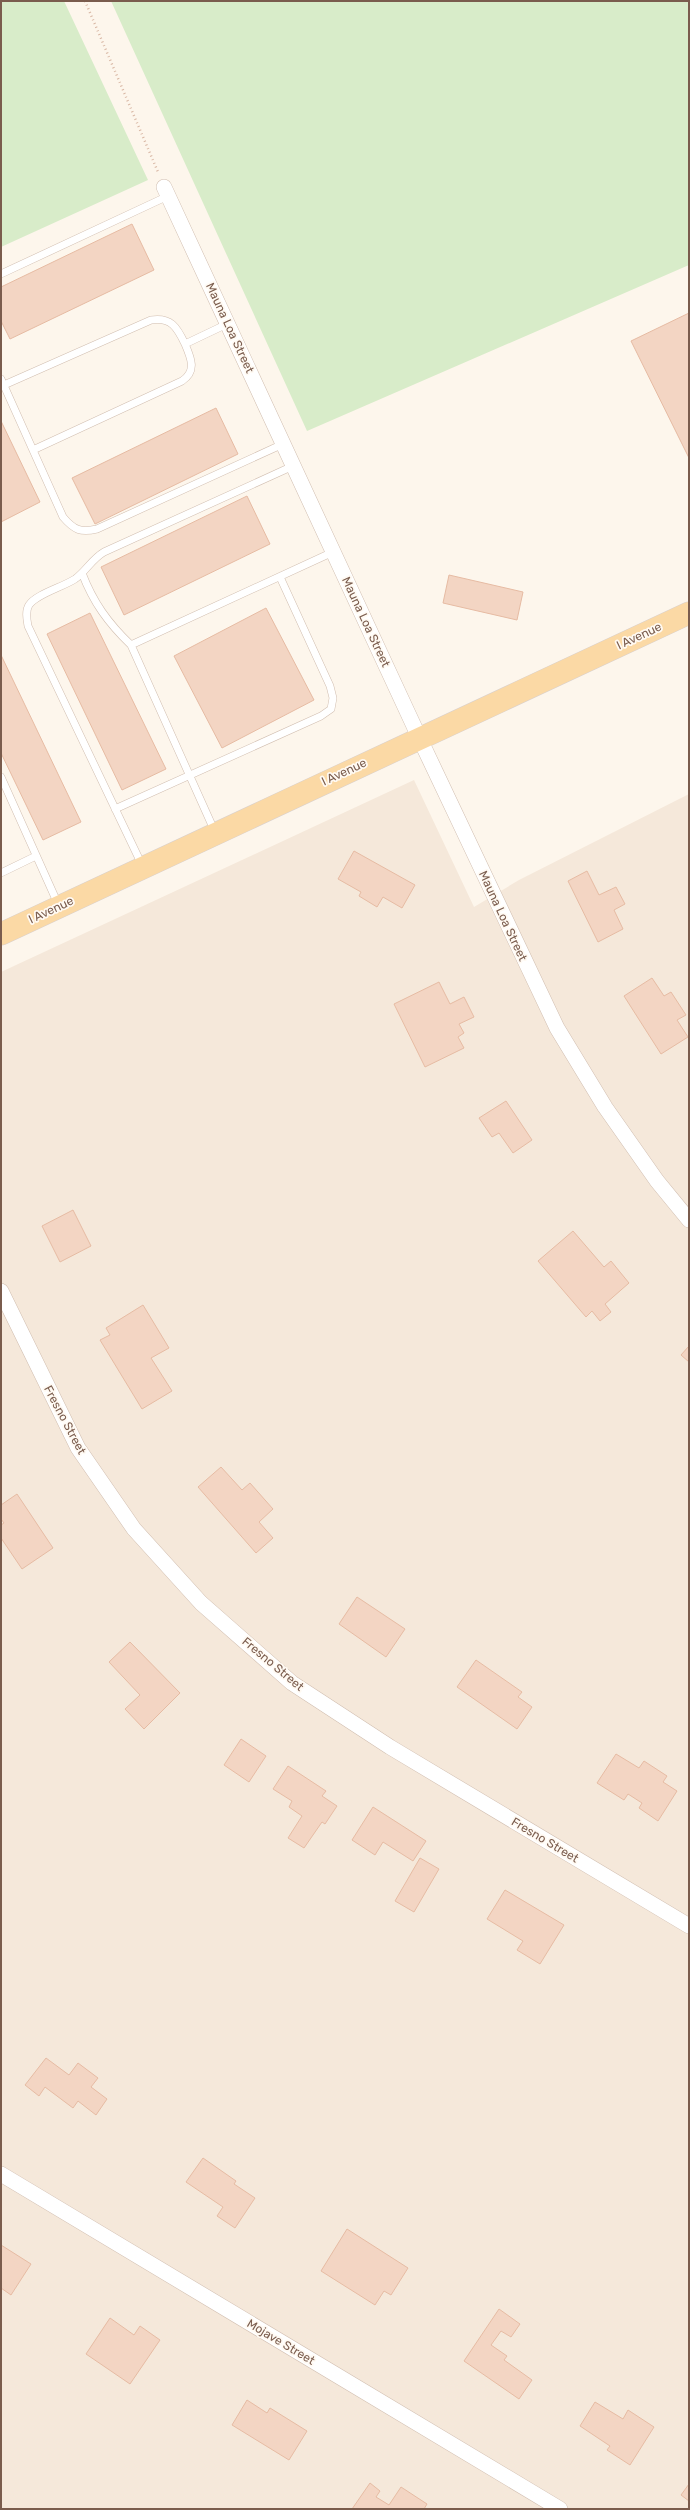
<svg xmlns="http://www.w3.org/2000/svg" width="690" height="2510" viewBox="0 0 690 2510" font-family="Rubik,sans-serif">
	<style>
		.residential { fill: #f5e8da }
		.green { fill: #d8ecc9 }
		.building { fill: #f3d5c3; stroke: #e6bba3 }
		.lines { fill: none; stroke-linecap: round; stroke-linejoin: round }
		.lane-casing { stroke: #d1beb0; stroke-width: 8 }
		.street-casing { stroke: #d1beb0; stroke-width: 16 }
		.primary-casing { stroke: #dad1cd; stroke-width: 23 }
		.path { stroke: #d9b8a5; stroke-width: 2.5; stroke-dasharray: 1 3; stroke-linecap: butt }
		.lane { stroke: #fff; stroke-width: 7 }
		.street { stroke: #fff; stroke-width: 15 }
		.primary { stroke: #fbd9a5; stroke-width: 22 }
		.labels { text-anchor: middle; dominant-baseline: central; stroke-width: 3.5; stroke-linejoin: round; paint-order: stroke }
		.street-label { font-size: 12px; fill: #7a5c4d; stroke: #fffaf3 }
	</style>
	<rect width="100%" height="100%" fill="#fdf6ec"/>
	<path class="residential" d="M 414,780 L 474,907 L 519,880 L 689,794 L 689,2509 L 1,2509 L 1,972 Z"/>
	<path class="green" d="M 1,1 L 64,1 L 148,180 L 1,247 Z
		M 111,1 L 689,1 L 689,265 L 307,431 Z"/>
	<path class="building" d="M 132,224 L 154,270 L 10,339 L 1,321 L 1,287 Z
		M 689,313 L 689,458 L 631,341 Z
		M 216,408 L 238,454 L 95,524 L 72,478 Z
		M 1,421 L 40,502 L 1,522 Z
		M 247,496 L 270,544 L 124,615 L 101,567 Z
		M 449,575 L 523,592 L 517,620 L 443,603 Z
		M 266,608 L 314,700 L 222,748 L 174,656 Z
		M 90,613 L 166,769 L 122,790 L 47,634 Z
		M 1,655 L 81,822 L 43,840 L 1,753 Z
		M 354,851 L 415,885 L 402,908 L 383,897 L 377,907 L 359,896 L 361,892 L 338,879 Z
		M 587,871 L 599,895 L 616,887 L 625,904 L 614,910 L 623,929 L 598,942 L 568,881 Z
		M 652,978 L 664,996 L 671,992 L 686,1015 L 677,1020 L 688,1037 L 661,1054 L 624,996 Z
		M 439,982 L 450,1004 L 464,997 L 474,1017 L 459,1024 L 464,1033 L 458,1037 L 464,1048 L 425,1067 L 394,1004 Z
		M 506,1101 L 532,1140 L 513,1153 L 499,1133 L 492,1137 L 479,1118 Z
		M 73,1210 L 91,1246 L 60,1262 L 42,1226 Z
		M 573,1231 L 604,1267 L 611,1261 L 629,1283 L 605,1304 L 611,1312 L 600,1321 L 592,1311 L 586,1317 L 538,1261 Z
		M 143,1305 L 169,1348 L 151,1358 L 172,1391 L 142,1409 L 100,1340 L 110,1335 L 106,1328 Z
		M 689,1346 L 689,1362 L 681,1355 Z
		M 221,1467 L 242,1490 L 250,1483 L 273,1509 L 259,1522 L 273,1538 L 256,1553 L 198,1487 Z
		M 17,1494 L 53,1548 L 22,1569 L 1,1538 L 1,1525 L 4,1523 L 1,1519 L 1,1505 Z
		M 357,1597 L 405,1629 L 386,1657 L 339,1624 Z
		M 130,1642 L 180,1693 L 144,1729 L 125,1709 L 140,1695 L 109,1662 Z
		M 476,1660 L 522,1692 L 518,1697 L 532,1707 L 517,1729 L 457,1687 Z
		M 241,1739 L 266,1756 L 249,1782 L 224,1765 Z
		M 616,1754 L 639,1768 L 644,1761 L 667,1776 L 663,1782 L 677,1791 L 658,1821 L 639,1808 L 642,1803 L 628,1794 L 624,1800 L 597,1783 Z
		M 288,1766 L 326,1791 L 322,1796 L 337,1806 L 325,1824 L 322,1822 L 304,1848 L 288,1838 L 302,1816 L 289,1807 L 292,1801 L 273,1789 Z
		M 373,1807 L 426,1841 L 413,1861 L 383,1842 L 375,1855 L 352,1840 Z
		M 420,1858 L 439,1869 L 414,1912 L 395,1901 Z
		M 505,1890 L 564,1925 L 540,1964 L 517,1950 L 523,1941 L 487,1919 Z
		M 46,2058 L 69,2075 L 78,2063 L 98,2078 L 91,2087 L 107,2099 L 96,2115 L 78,2101 L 73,2108 L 45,2087 L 39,2096 L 25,2085 Z
		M 203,2158 L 236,2181 L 234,2184 L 255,2198 L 235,2228 L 217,2216 L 223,2207 L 186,2182 Z
		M 347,2229 L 408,2268 L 391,2295 L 384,2291 L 375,2305 L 321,2271 Z
		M 1,2245 L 31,2264 L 11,2295 L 1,2288 Z
		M 499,2309 L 520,2324 L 511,2337 L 501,2331 L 491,2345 L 507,2356 L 504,2360 L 532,2380 L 519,2399 L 464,2361 Z
		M 110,2318 L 134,2335 L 140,2326 L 160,2340 L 130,2384 L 86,2354 Z
		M 247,2400 L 267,2413 L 270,2408 L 307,2431 L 289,2460 L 232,2425 Z
		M 595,2402 L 623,2419 L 628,2410 L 654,2427 L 630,2465 L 607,2450 L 610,2446 L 580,2426 Z
		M 370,2483 L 380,2491 L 376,2497 L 389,2505 L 401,2487 L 427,2504 L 424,2509 L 352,2509 Z
		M 689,2484 L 689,2501 L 681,2495 Z"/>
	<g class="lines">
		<g class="lane-casing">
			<path id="lane" d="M 1,274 L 168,196
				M 1,379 L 63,517 C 74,530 81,533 97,529 L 283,444
				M 4,385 L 151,320 C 171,317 177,327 185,344 L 227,324
				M 33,450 L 182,381 C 197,371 191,358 185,344
				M 82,573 C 93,602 108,623 131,645
				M 1,777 L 58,904
				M 115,809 L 321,716 L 331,709 L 333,698 L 330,686 L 280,577
				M 215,832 L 131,645 L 333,552
				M 142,865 L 28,626 C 27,620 25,611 29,605 C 36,594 63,587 75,579 C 86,571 92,559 104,552 L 293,466
				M 1,873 L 36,856"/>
		</g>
		<g class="street-casing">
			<path id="street" d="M 164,187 L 419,737 L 557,1028 L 605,1107 L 657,1181 L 689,1220
				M 1,1291 L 78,1448 L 134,1529 L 201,1603 L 292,1683 L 390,1747 L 689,1926
				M 1,2174 L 560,2509"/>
		</g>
		<g class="primary-casing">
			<path id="primary" d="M 1,934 L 689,613"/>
		</g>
		<path class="path" d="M 85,1 L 158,172"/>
		<use href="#lane" class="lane"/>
		<use href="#street" class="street"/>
		<use href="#primary" class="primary"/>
	</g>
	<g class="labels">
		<g class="street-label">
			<text transform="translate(230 328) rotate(65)">Mauna Loa Street</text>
			<text transform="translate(366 622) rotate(65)">Mauna Loa Street</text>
			<text transform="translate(639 636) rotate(-25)">I Avenue</text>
			<text transform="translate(344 772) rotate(-25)">I Avenue</text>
			<text transform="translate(51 910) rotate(-25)">I Avenue</text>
			<text transform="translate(503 916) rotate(65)">Mauna Loa Street</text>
			<text transform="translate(65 1420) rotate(62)">Fresno Street</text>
			<text transform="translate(273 1664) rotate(40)">Fresno Street</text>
			<text transform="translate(545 1840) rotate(31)">Fresno Street</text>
			<text transform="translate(281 2342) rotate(31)">Mojave Street</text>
		</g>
	</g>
	<rect width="690" height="2510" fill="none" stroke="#7a5c4d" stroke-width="4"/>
</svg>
